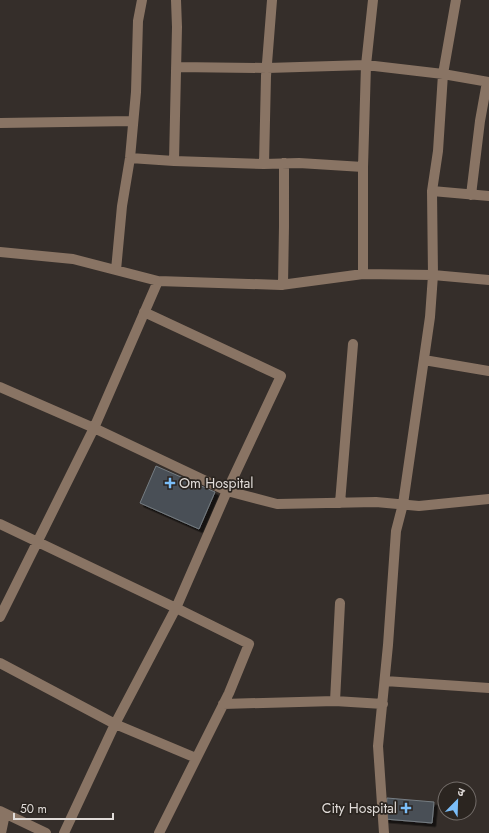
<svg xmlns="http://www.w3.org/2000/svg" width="489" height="833" viewBox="0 0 489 833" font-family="Jost,'Noto Sans Devanagari',sans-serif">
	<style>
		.building { fill: #495056; stroke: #757c82; filter: url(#shadow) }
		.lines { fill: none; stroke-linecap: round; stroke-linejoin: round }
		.minor { stroke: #897464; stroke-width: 10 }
		.poi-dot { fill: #7bbef8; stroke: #2b2520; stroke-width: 1.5 }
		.labels { text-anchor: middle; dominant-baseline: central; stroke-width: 3.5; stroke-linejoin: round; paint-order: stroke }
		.poi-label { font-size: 14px; fill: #e1dcd9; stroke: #2b2520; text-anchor: start }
	</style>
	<defs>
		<filter id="shadow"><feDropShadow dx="3.5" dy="3.5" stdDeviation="0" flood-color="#0009"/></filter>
	</defs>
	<rect width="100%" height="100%" fill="#352e2a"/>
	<path class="building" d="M 156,466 L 215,492 L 199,529 L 140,503 Z
		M 387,798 L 434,802 L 432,823 L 385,819 Z"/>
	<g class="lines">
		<path class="minor" d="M 176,67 L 267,68 L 366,65 L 443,74 L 489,82
			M 0,123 L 133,121
			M 130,158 L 174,161 L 264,164 L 299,163 L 363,167
			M 174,161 L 177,27 L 176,0
			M 264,164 L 266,76 L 272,0
			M 432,191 L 489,196
			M 471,195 L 480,121 L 487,82
			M 0,252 L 73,259 L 158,281 L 281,285 L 363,274 L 363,167 L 366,65 L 373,0
			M 116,270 L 122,206 L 130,158 L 136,92 L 138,21 L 142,0
			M 363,274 L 433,275 L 489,280
			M 283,285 L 284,226 L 284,163
			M 424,360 L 489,371
			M 0,387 L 94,428 L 227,491 L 277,504 L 376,502 L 419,506 L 489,499
			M 340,503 L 353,344
			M 0,524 L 176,608 L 249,644 L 229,693 L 159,833
			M 0,617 L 94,428 L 158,281
			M 0,663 L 115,724 L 196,758
			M 385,681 L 489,688
			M 335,701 L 340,603
			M 223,704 L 335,701 L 383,704
			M 0,811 L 46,833
			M 1,833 L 5,814
			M 64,833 L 115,724 L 176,608 L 227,491 L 281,376 L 144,312
			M 384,833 L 378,746 L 388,645 L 396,531 L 403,504 L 430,317 L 433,275 L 432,191 L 438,151 L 443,74 L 456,0"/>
	</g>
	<g class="poi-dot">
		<path d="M168 477h4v4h4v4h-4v4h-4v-4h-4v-4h4z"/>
		<path d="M404 802h4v4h4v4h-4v4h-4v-4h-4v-4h4z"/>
	</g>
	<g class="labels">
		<g class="poi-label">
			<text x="179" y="483">Om Hospital</text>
			<text x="397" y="808" text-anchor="end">City Hospital</text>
		</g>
	</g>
	<g transform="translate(457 801) rotate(23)"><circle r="19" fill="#2b2520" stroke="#746e6a"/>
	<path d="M0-3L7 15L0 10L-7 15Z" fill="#7bbef8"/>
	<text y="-6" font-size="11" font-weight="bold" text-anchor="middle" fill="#e1dcd9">उ</text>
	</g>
	<path d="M14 813v6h99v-6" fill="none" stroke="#e1dcd9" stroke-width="2"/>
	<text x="20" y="813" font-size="12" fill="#e1dcd9" stroke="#2b2520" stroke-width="3" paint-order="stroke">50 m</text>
</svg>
